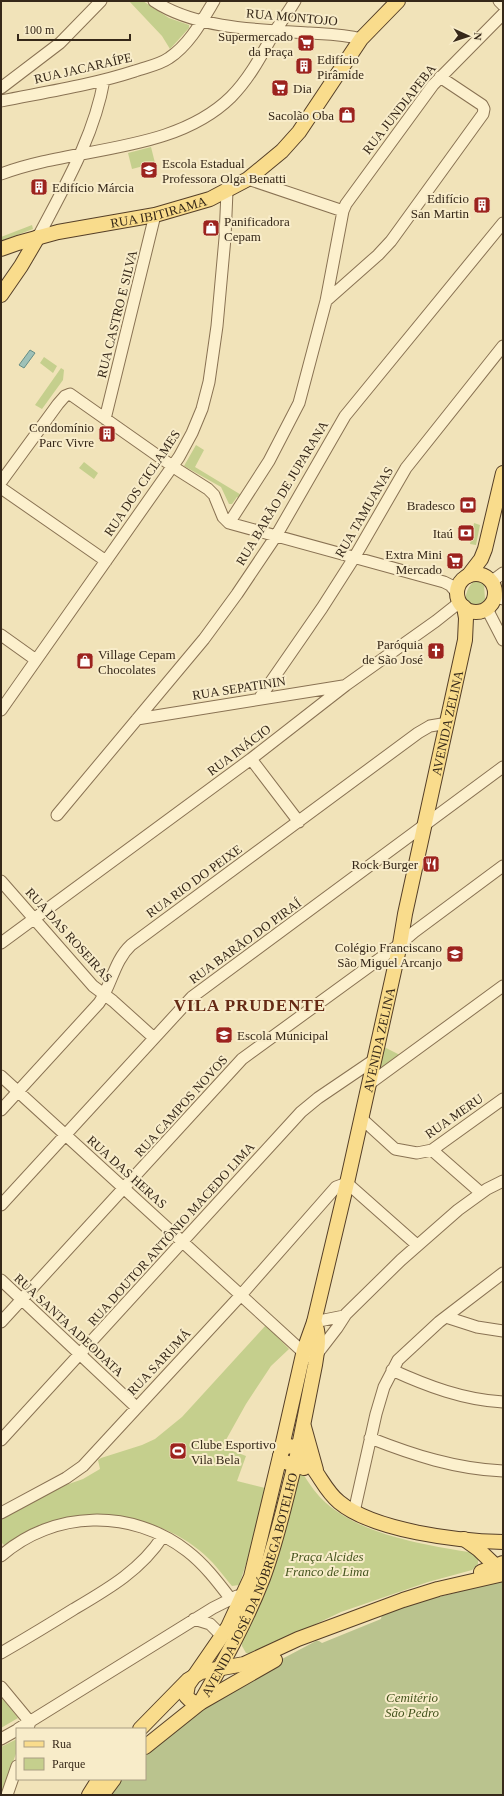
<svg xmlns="http://www.w3.org/2000/svg" width="504" height="1796" viewBox="0 0 504 1796" font-family="'Times New Roman',serif">
	<style>
		.green { fill: #c5cf8d }
		.cemetery { fill: #bac38e }
		.water { fill: #9ec1b8; stroke: #668e86 }
		.lines { fill: none; stroke-linecap: round; stroke-linejoin: round }
		.minor-casing { stroke: #897253; stroke-width: 13 }
		.major-casing { stroke: #553f28; stroke-width: 16 }
		.minor { stroke: #fcf0cd; stroke-width: 11 }
		.major { stroke: #f9dc8c; stroke-width: 14 }
		.labels { text-anchor: middle; dominant-baseline: central; stroke-width: 4; stroke-linejoin: round; paint-order: stroke }
		.street-label { font-size: 13px; fill: #362819; stroke: #f8ecc9 }
		.poi-label { font-size: 13px; fill: #362819; stroke: #f8ecc9; text-anchor: end }
		.park-label { font-size: 13px; font-style: italic; fill: #44541e; stroke: #f8ecc9 }
		.district-label { font-size: 17px; font-weight: bold; letter-spacing: 1px; fill: #662a15; stroke: #f8ecc9 }
	</style>
	<rect width="100%" height="100%" fill="#f1e3b9"/>
	<path class="green" d="M 129,1 L 143,1 L 169,18 L 189,25 L 189,28 L 170,49 L 162,36 Z
		M 151,147 L 155,163 L 132,169 L 128,153 Z
		M 32,225 L 33,229 L 1,241 L 1,237 Z
		M 44,357 L 57,366 L 53,373 L 40,363 Z
		M 61,368 L 64,370 L 63,380 L 42,409 L 35,405 Z
		M 196,445 L 204,450 L 195,467 L 243,496 L 240,499 L 237,497 L 232,504 L 229,504 L 221,487 L 184,466 Z
		M 84,462 L 98,473 L 94,479 L 79,468 Z
		M 474,523 L 480,525 L 476,545 L 470,544 Z
		M 479,579 L 484,584 L 485,599 L 482,605 L 470,606 L 465,600 C 466,592 470,581 479,579 Z
		M 384,1047 L 400,1055 L 380,1071 Z
		M 266,1325 L 289,1349 L 271,1366 L 246,1404 L 222,1447 L 246,1456 L 237,1481 L 265,1488 L 247,1561 L 239,1585 L 232,1586 C 222,1574 212,1560 199,1550 C 157,1516 90,1504 40,1526 C 28,1531 16,1539 5,1546 L 1,1542 L 1,1518 L 66,1485 L 83,1479 L 100,1469 L 98,1460 L 101,1458 L 142,1445 L 155,1439 L 182,1417 Z
		M 299,1473 L 303,1474 C 310,1485 317,1495 326,1503 C 364,1536 426,1545 474,1553 L 478,1557 L 478,1564 L 472,1570 L 428,1582 L 341,1612 L 257,1652 L 252,1654 L 246,1653 L 242,1646 L 242,1641 L 267,1589 L 279,1554 Z
		M 1,1696 L 18,1718 L 1,1728 Z
		M 17,1739 L 17,1751 L 1,1794 L 1,1747 Z"/>
	<path class="cemetery" d="M 503,1581 L 503,1795 L 110,1795 L 122,1779 L 145,1779 L 145,1753 L 202,1708 L 282,1659 L 316,1641 L 319,1641 L 322,1643 L 381,1619 L 382,1614 L 422,1601 Z"/>
	<path class="water" d="M 30,350 L 35,353 L 24,368 L 19,365 Z"/>
	<g class="lines">
		<g class="minor-casing">
			<path id="minor" d="M 154,1 C 196,29 261,30 310,33 C 328,34 344,34 361,39
				M 499,1 L 503,5
				M 1,88 L 60,43 L 101,1
				M 1,101 C 46,92 92,85 135,71 C 146,67 159,65 169,58 C 189,45 202,21 214,1
				M 1,174 C 74,146 173,154 231,97 C 250,78 262,54 275,31 C 282,21 289,11 295,1
				M 248,179 L 343,211
				M 38,237 C 64,187 94,137 104,80
				M 326,301 L 378,255 L 391,241 L 483,114 L 484,109 L 482,105 L 440,77
				M 105,419 L 155,215
				M 1,482 L 58,404 L 65,396 L 70,394 L 178,470 L 208,489 L 214,495 L 223,517 L 229,523 L 444,582 L 450,585 L 457,593
				M 1,488 L 106,561
				M 229,523 L 269,461 L 299,403 L 326,301 L 343,211 L 346,204 L 433,85 L 503,14
				M 491,582 L 503,573
				M 495,597 L 503,599
				M 487,609 L 503,640
				M 1,635 L 36,660
				M 259,699 L 322,608 L 354,558 L 406,468 L 503,346
				M 1,710 L 179,457 L 192,433 L 202,409 L 209,382 L 217,326 L 225,238 L 227,191
				M 137,719 L 343,686
				M 251,759 L 299,822
				M 57,815 L 204,639 L 237,594 L 276,536 L 345,416 L 503,223
				M 1,881 L 93,986 L 113,1001 L 154,1038
				M 1,943 L 251,759 L 346,685 L 436,621 L 460,602
				M 1,1076 L 303,1352 L 306,1357
				M 369,1084 L 503,986
				M 1,1110 L 99,1003 C 112,984 114,961 131,945 L 418,733 L 430,726 L 448,723
				M 361,1118 L 395,1149 L 417,1153 L 432,1150 L 503,1099
				M 432,1150 L 481,1193
				M 1,1205 L 192,997 L 503,767
				M 1,1280 L 136,1407
				M 446,1317 L 477,1327 L 503,1331
				M 1,1322 L 242,1059 L 400,944 L 414,932 L 503,866
				M 314,1322 L 344,1316
				M 317,1354 L 337,1328 L 346,1314 L 401,1260 L 458,1210 L 487,1189 L 503,1181
				M 392,1370 C 427,1386 464,1400 503,1402
				M 370,1438 C 413,1455 456,1469 503,1471
				M 1,1440 L 301,1112 L 318,1098 L 374,1060
				M 354,1512 L 376,1414 L 384,1387 L 398,1360 L 439,1322 L 503,1273
				M 1,1513 L 66,1478 L 83,1466 L 241,1295 L 336,1187 L 347,1183 L 417,1245
				M 1,1556 C 53,1510 132,1508 187,1551 C 204,1564 217,1581 230,1598
				M 194,1619 L 210,1624 L 222,1636
				M 1,1653 C 25,1639 50,1624 74,1609 C 108,1589 141,1570 163,1536
				M 1,1687 L 30,1722 L 28,1728
				M 18,1729 L 213,1608 L 237,1596
				M 1,1739 L 17,1730
				M 7,1795 L 17,1766"/>
		</g>
		<g class="major-casing">
			<g id="major">
				<path id="s1" d="M 1,249 L 18,243 L 58,232 L 155,215 L 210,199 L 248,179 L 282,151 L 299,132 L 361,39 L 398,1"/>
				<path d="M 1,295 L 21,266 L 38,237"/>
				<circle cx="476" cy="593" r="19"/>
				<path d="M 468,576 L 481,559 L 485,549 L 503,473"/>
				<path d="M 314,1322 C 321,1334 317,1352 315,1365 L 298,1451 L 295,1464 C 288,1463 284,1464 280,1456 L 283,1449 L 288,1446 L 295,1447 C 301,1455 308,1461 313,1468 C 322,1480 327,1492 339,1502 C 374,1531 458,1541 503,1542"/>
				<path d="M 304,1427 L 316,1470"/>
				<path id="s2" d="M 281,1451 L 304,1350 L 314,1322 L 347,1183 L 400,944 L 405,914 L 465,640 L 466,618 L 464,607"/>
				<path d="M 464,1539 L 478,1549 L 501,1571"/>
				<path d="M 481,1572 L 503,1563"/>
				<path id="s3" d="M 200,1703 C 223,1663 246,1622 263,1578 C 277,1541 285,1502 295,1464 L 304,1468"/>
				<path d="M 197,1704 L 190,1700 L 186,1696 L 188,1685 L 228,1627 L 251,1577 L 280,1456"/>
				<path d="M 140,1729 L 188,1680 L 201,1672 L 244,1664 L 298,1639 L 403,1600 L 438,1589 L 503,1574"/>
				<path d="M 145,1747 L 200,1703 L 275,1660"/>
				<path d="M 89,1795 L 99,1779"/>
				<path d="M 102,1795 L 114,1779"/>
			</g>
		</g>
		<use href="#minor" class="minor"/>
		<use href="#major" class="major"/>
	</g>
	<defs>
		<g id="supermarket-square" transform="scale(0.9)"><rect x="-9" y="-9" width="18" height="18" rx="4" fill="#9c231e" stroke="#f8ecc9"/><path d="M-6-5.5h2.5l.6 2H6L4.5 2H-2.5L-4.4-4H-6ZM-1.5 3.2a1.3 1.3 0 1 0 .1 0ZM3 3.2a1.3 1.3 0 1 0 .1 0Z" fill="#fff"/></g>
		<g id="building-square" transform="scale(0.9)"><rect x="-9" y="-9" width="18" height="18" rx="4" fill="#9c231e" stroke="#f8ecc9"/><path d="M-4-6H4V6H1V3H-1V6H-4ZM-2.5-4.3h1.7v1.8h-1.7ZM.8-4.3h1.7v1.8H.8ZM-2.5-1h1.7V.8h-1.7ZM.8-1h1.7V.8H.8Z" fill="#fff"/></g>
		<g id="shop-square" transform="scale(0.9)"><rect x="-9" y="-9" width="18" height="18" rx="4" fill="#9c231e" stroke="#f8ecc9"/><path d="M-5-2.5h2.3a2.7 3.5 0 0 1 5.4 0H5L5.5 6h-11ZM-1.5-2.5h3a1.5 2.3 0 0 0-3 0Z" fill="#fff"/></g>
		<g id="school-square" transform="scale(0.9)"><rect x="-9" y="-9" width="18" height="18" rx="4" fill="#9c231e" stroke="#f8ecc9"/><path d="M0-5L7-2L0 1L-7-2ZM-4 1L0 2.5L4 1V4Q0 6-4 4Z" fill="#fff"/></g>
		<g id="bank-square" transform="scale(0.9)"><rect x="-9" y="-9" width="18" height="18" rx="4" fill="#9c231e" stroke="#f8ecc9"/><path d="M-6-4H6V4H-6ZM0-2.3a2.3 2.3 0 1 0 0 4.6a2.3 2.3 0 1 0 0-4.6Z" fill="#fff"/></g>
		<g id="church-square" transform="scale(0.9)"><rect x="-9" y="-9" width="18" height="18" rx="4" fill="#9c231e" stroke="#f8ecc9"/><path d="M-1.2-6h2.4v3.5h3.3v2.4h-3.3V6h-2.4V-.1h-3.3v-2.4h3.3Z" fill="#fff"/></g>
		<g id="restaurant-square" transform="scale(0.9)"><rect x="-9" y="-9" width="18" height="18" rx="4" fill="#9c231e" stroke="#f8ecc9"/><path d="M-5-6h1v4h1v-4h1v4h1v-4h1v5L-1.5 .5V6h-2V.5L-5-1ZM5-6V6H3V1.5H1.5Q1.5-4 5-6Z" fill="#fff"/></g>
		<g id="stadium-square" transform="scale(0.9)"><rect x="-9" y="-9" width="18" height="18" rx="4" fill="#9c231e" stroke="#f8ecc9"/><path d="M0-5a6.5 5 0 1 0 0 10a6.5 5 0 1 0 0-10ZM-3.5-1.8h7v3.6h-7Z" fill="#fff"/></g>
	</defs>
	<g fill-rule="evenodd">
		<use href="#supermarket-square" x="306" y="43"/>
		<use href="#building-square" x="304" y="66"/>
		<use href="#supermarket-square" x="280" y="88"/>
		<use href="#shop-square" x="347" y="115"/>
		<use href="#school-square" x="149" y="170"/>
		<use href="#building-square" x="39" y="187"/>
		<use href="#building-square" x="482" y="205"/>
		<use href="#shop-square" x="211" y="228"/>
		<use href="#building-square" x="107" y="434"/>
		<use href="#bank-square" x="468" y="505"/>
		<use href="#bank-square" x="466" y="533"/>
		<use href="#supermarket-square" x="455" y="561"/>
		<use href="#church-square" x="436" y="651"/>
		<use href="#shop-square" x="85" y="661"/>
		<use href="#restaurant-square" x="431" y="864"/>
		<use href="#school-square" x="455" y="954"/>
		<use href="#school-square" x="224" y="1035"/>
		<use href="#stadium-square" x="178" y="1451"/>
	</g>
	<g class="labels">
		<g class="street-label">
			<text transform="translate(292 17) rotate(5)">RUA MONTOJO</text>
			<text transform="translate(83 68) rotate(-13)">RUA JACARAÍPE</text>
			<text transform="translate(399 109) rotate(-52)">RUA JUNDIAPEBA</text>
			<text stroke="none"><textPath href="#s1" startOffset="162">RUA IBITIRAMA</textPath></text>
			<text transform="translate(117 314) rotate(-76)">RUA CASTRO E SILVA</text>
			<text transform="translate(142 483) rotate(-56)">RUA DOS CICLAMES</text>
			<text transform="translate(282 493) rotate(-59)">RUA BARÃO DE JUPARANA</text>
			<text transform="translate(364 512) rotate(-60)">RUA TAMUANAS</text>
			<text transform="translate(239 688) rotate(-9)">RUA SEPATININ</text>
			<text stroke="none"><textPath href="#s2" startOffset="747">AVENIDA ZELINA</textPath></text>
			<text transform="translate(239 750) rotate(-37)">RUA INÁCIO</text>
			<text transform="translate(194 881) rotate(-36)">RUA RIO DO PEIXE</text>
			<text transform="translate(69 935) rotate(48)">RUA DAS ROSEIRAS</text>
			<text transform="translate(245 941) rotate(-36)">RUA BARÃO DO PIRAÍ</text>
			<text stroke="none"><textPath href="#s2" startOffset="423">AVENIDA ZELINA</textPath></text>
			<text transform="translate(181 1106) rotate(-48)">RUA CAMPOS NOVOS</text>
			<text transform="translate(454 1116) rotate(-35)">RUA MERU</text>
			<text transform="translate(127 1172) rotate(42)">RUA DAS HERAS</text>
			<text transform="translate(171 1234) rotate(-48)">RUA DOUTOR ANTÔNIO MACEDO LIMA</text>
			<text transform="translate(69 1325) rotate(43)">RUA SANTA ADEODATA</text>
			<text transform="translate(159 1362) rotate(-47)">RUA SARUMÁ</text>
			<text stroke="none"><textPath href="#s3" startOffset="129">AVENIDA JOSÉ DA NÓBREGA BOTELHO</textPath></text>
		</g>
		<g class="poi-label">
			<text x="293" y="36">Supermercado<tspan x="293" dy="15">da Praça</tspan></text>
			<text x="317" y="59" text-anchor="start">Edifício<tspan x="317" dy="15">Pirâmide</tspan></text>
			<text x="293" y="88" text-anchor="start">Dia</text>
			<text x="334" y="115">Sacolão Oba</text>
			<text x="162" y="163" text-anchor="start">Escola Estadual<tspan x="162" dy="15">Professora Olga Benatti</tspan></text>
			<text x="52" y="187" text-anchor="start">Edifício Márcia</text>
			<text x="469" y="198">Edifício<tspan x="469" dy="15">San Martin</tspan></text>
			<text x="224" y="221" text-anchor="start">Panificadora<tspan x="224" dy="15">Cepam</tspan></text>
			<text x="94" y="427">Condomínio<tspan x="94" dy="15">Parc Vivre</tspan></text>
			<text x="455" y="505">Bradesco</text>
			<text x="453" y="533">Itaú</text>
			<text x="442" y="554">Extra Mini<tspan x="442" dy="15">Mercado</tspan></text>
			<text x="423" y="644">Paróquia<tspan x="423" dy="15">de São José</tspan></text>
			<text x="98" y="654" text-anchor="start">Village Cepam<tspan x="98" dy="15">Chocolates</tspan></text>
			<text x="418" y="864">Rock Burger</text>
			<text x="442" y="947">Colégio Franciscano<tspan x="442" dy="15">São Miguel Arcanjo</tspan></text>
			<text x="237" y="1035" text-anchor="start">Escola Municipal</text>
			<text x="191" y="1444" text-anchor="start">Clube Esportivo<tspan x="191" dy="15">Vila Bela</tspan></text>
		</g>
		<g class="park-label">
			<text x="327" y="1556">Praça Alcides<tspan x="327" dy="15">Franco de Lima</tspan></text>
			<text x="412" y="1697">Cemitério<tspan x="412" dy="15">São Pedro</tspan></text>
		</g>
		<g class="district-label">
			<text x="250" y="1005">VILA PRUDENTE</text>
		</g>
	</g>
	<rect width="504" height="1796" fill="none" stroke="#362819" stroke-width="4"/>
	<rect x="16" y="1728" width="130" height="52" fill="#f8ecc9" stroke="#aa9e83"/>
	<rect x="24" y="1741" width="20" height="6" fill="#f9dc8c" stroke="#aa9e83"/>
	<text x="52" y="1748" font-size="12" fill="#362819">Rua</text>
	<rect x="24" y="1758" width="20" height="12" fill="#c5cf8d" stroke="#aa9e83"/>
	<text x="52" y="1768" font-size="12" fill="#362819">Parque</text>
	<g transform="translate(468 36) rotate(93)" stroke="#f8ecc9" stroke-width="3" paint-order="stroke">
	<path d="M0-3L7 15L0 10L-7 15Z" fill="#362819"/>
	<text y="-6" font-size="11" font-weight="bold" text-anchor="middle" fill="#362819">N</text>
	</g>
	<path d="M18 34v6h112v-6" fill="none" stroke="#362819" stroke-width="2"/>
	<text x="24" y="34" font-size="12" fill="#362819" stroke="#f8ecc9" stroke-width="3" paint-order="stroke">100 m</text>
</svg>
